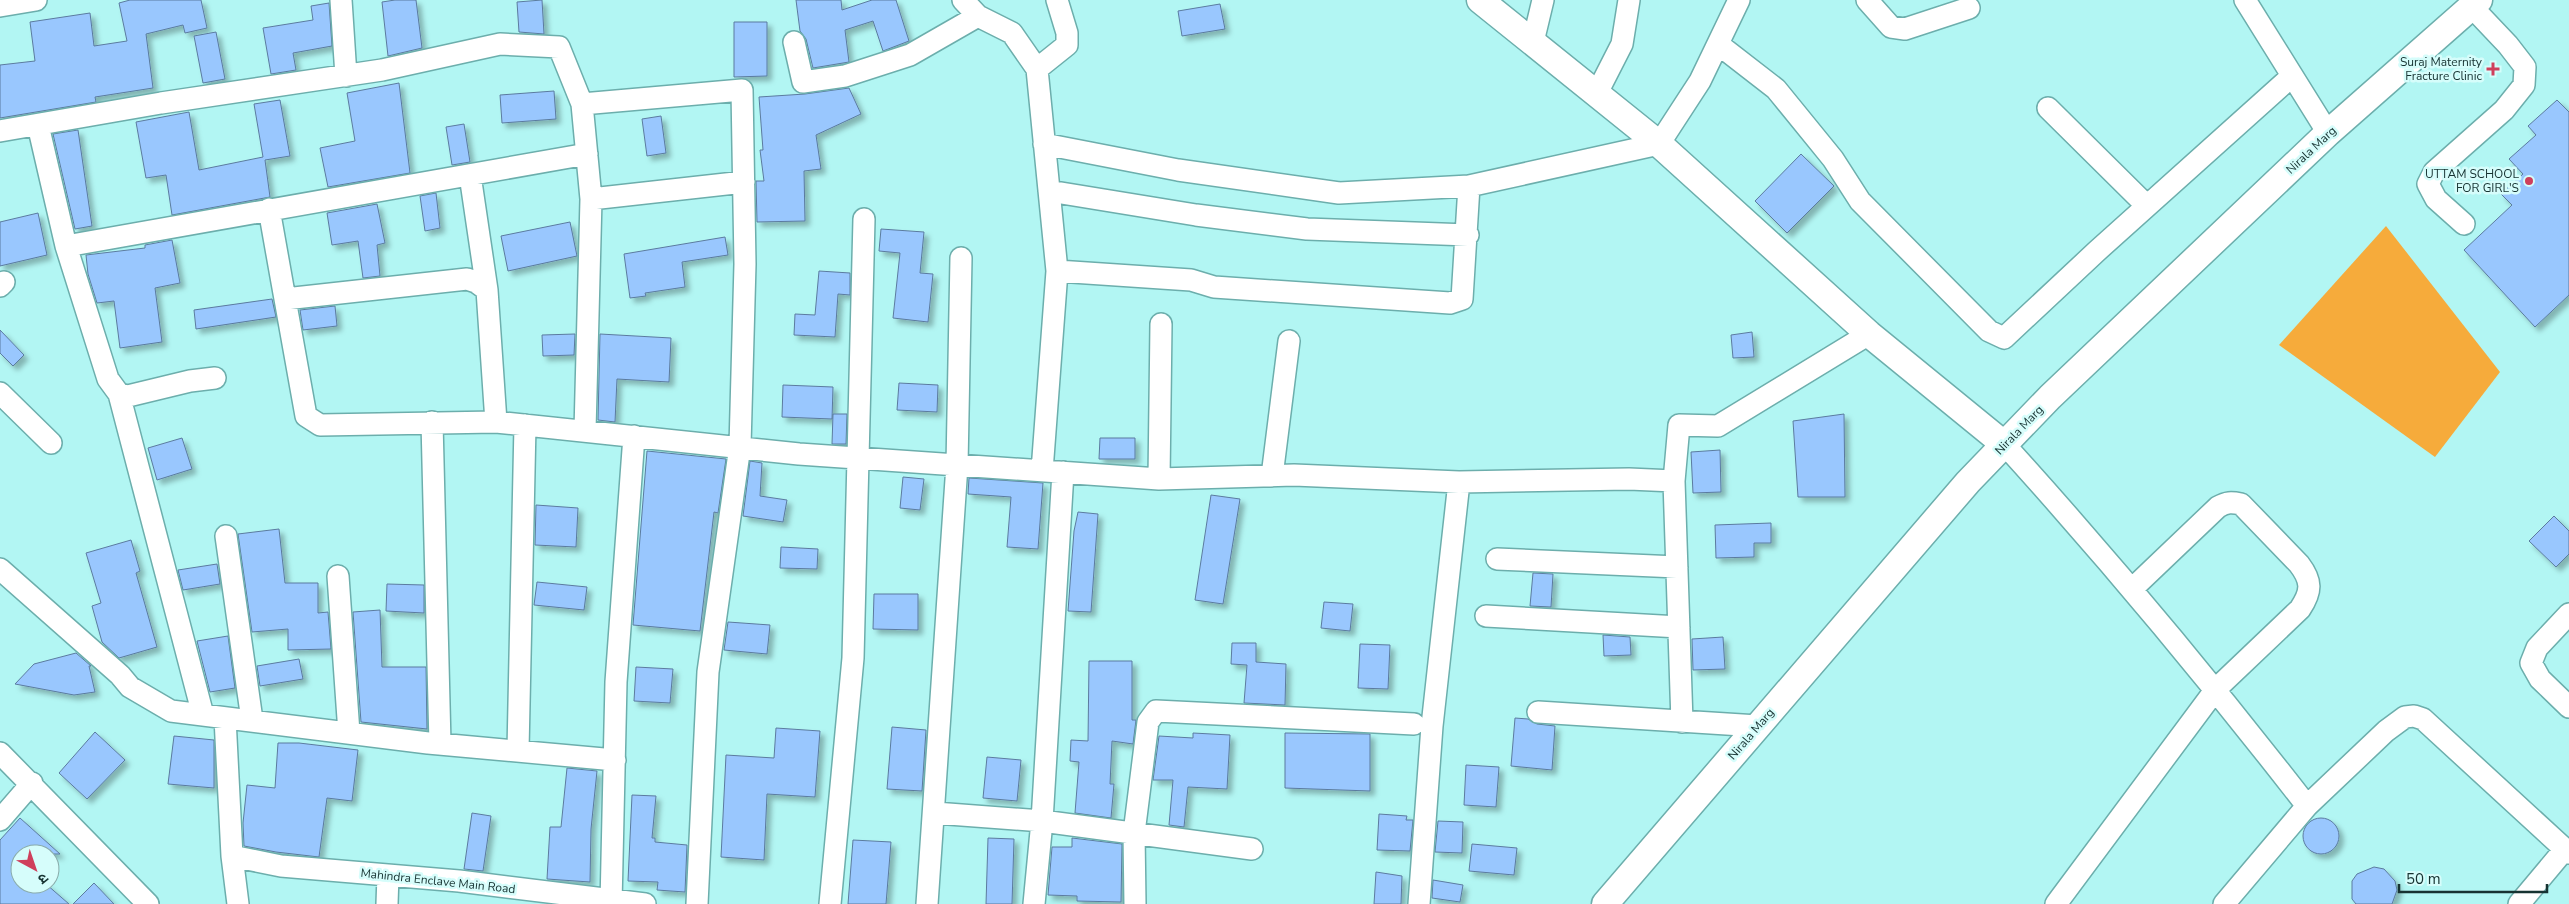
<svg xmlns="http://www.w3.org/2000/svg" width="2569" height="904" viewBox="0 0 2569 904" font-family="'Nunito Sans','Noto Sans Devanagari',sans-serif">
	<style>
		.green { fill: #f6ab3b }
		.building { fill: #99c7fe; stroke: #5b7b9f; filter: url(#shadow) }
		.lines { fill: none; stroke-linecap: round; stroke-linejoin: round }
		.minor-casing { stroke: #6caeac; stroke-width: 24 }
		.tertiary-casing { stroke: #6caeac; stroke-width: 29 }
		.minor { stroke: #fff; stroke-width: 21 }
		.tertiary { stroke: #fff; stroke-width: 26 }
		.poi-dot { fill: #cf3f5c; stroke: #d6fdfb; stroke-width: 2 }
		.labels { text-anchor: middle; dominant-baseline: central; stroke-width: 5; stroke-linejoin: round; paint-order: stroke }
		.poi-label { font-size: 12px; fill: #173332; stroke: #d6fdfb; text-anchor: end }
		.street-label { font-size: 12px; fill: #173332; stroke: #d6fdfb }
	</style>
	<defs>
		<filter id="shadow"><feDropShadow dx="4.5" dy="4.5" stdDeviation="2.5" flood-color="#0004"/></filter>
	</defs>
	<rect width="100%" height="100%" fill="#b2f6f3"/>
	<path class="green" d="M 2386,226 L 2500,372 L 2435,457 L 2279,345 Z"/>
	<path class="building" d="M 130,0 L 201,0 L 207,28 L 185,33 L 183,25 L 146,34 L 153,88 L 95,97 L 96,102 L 0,118 L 0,65 L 35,61 L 30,22 L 90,13 L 94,46 L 127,41 L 119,3 Z
		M 395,0 L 416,0 L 422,48 L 388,56 L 382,2 Z
		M 542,0 L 544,34 L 519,32 L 517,2 Z
		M 796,0 L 841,0 L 842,10 L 872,0 L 896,0 L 909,41 L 883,51 L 873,21 L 845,30 L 849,62 L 813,68 L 806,39 L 800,31 Z
		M 329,3 L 332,46 L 293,53 L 296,70 L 271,74 L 263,28 L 313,20 L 311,6 Z
		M 1220,4 L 1225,29 L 1182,36 L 1178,11 Z
		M 734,22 L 767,22 L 767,76 L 734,77 Z
		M 216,32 L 225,79 L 203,83 L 194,36 Z
		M 399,83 L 410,173 L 328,187 L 320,148 L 355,141 L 347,93 Z
		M 849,88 L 861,114 L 816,135 L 821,169 L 804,171 L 805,221 L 757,222 L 756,181 L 764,181 L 760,150 L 763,150 L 759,97 L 805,94 Z
		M 554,91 L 556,119 L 502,123 L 500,95 Z
		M 280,100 L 290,156 L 265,160 L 270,197 L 172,215 L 166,175 L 146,178 L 136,122 L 189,112 L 199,170 L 263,157 L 254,104 Z
		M 2557,100 L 2569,112 L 2569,295 L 2535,327 L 2464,250 L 2512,205 L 2501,194 L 2523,174 L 2509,159 L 2536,135 L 2528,126 Z
		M 661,116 L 666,153 L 647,156 L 642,119 Z
		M 464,124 L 470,162 L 452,165 L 446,127 Z
		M 78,130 L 92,226 L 75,229 L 53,134 Z
		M 1801,154 L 1834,186 L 1787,233 L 1755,201 Z
		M 436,193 L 440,228 L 425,231 L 420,196 Z
		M 377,204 L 385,243 L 377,245 L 380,276 L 363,278 L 358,241 L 332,245 L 327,213 Z
		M 38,213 L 47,255 L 0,266 L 0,222 Z
		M 570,222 L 577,256 L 508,271 L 501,236 Z
		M 881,229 L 924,232 L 920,273 L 933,274 L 928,322 L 893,318 L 900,253 L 879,251 Z
		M 725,237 L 728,255 L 682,262 L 685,287 L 645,293 L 646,296 L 630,298 L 624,254 Z
		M 172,240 L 180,283 L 155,288 L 162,342 L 120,348 L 114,301 L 97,303 L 88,274 L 86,255 L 145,248 L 145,245 Z
		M 819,271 L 850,273 L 850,295 L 838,294 L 835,337 L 794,335 L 795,314 L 815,315 Z
		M 272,299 L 276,317 L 196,329 L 194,310 Z
		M 335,306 L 337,326 L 303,330 L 300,310 Z
		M 0,330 L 24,355 L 13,366 L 0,353 Z
		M 1752,332 L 1754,357 L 1733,358 L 1731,335 Z
		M 575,334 L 574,355 L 543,356 L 542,335 Z
		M 600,334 L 671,338 L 669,382 L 617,379 L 615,422 L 598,420 Z
		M 899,383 L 938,385 L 937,412 L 897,410 Z
		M 783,385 L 833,387 L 832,419 L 782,417 Z
		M 833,414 L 847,414 L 846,444 L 832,444 Z
		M 1844,414 L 1845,497 L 1798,497 L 1793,421 Z
		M 182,438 L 192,469 L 157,480 L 148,448 Z
		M 1100,438 L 1135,438 L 1135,459 L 1099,459 Z
		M 1720,450 L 1721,492 L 1693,493 L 1691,452 Z
		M 647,451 L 726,459 L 718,513 L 714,512 L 700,631 L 633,625 Z
		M 750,461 L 762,463 L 760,496 L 787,500 L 783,522 L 743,516 Z
		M 903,477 L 924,479 L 920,510 L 900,508 Z
		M 969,478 L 1043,483 L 1038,549 L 1007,547 L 1011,497 L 968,494 Z
		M 1211,495 L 1240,499 L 1223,604 L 1195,600 Z
		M 536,505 L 578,508 L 576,547 L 535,545 Z
		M 1078,512 L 1098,514 L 1091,612 L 1068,611 L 1074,531 Z
		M 2554,516 L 2569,531 L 2569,554 L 2556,567 L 2529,541 Z
		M 1771,523 L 1771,543 L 1754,543 L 1754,557 L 1716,558 L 1715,525 Z
		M 279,529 L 285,583 L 318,583 L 318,613 L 328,612 L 331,649 L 288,650 L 288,629 L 252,632 L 238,534 Z
		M 131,540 L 140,571 L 136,573 L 157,647 L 119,658 L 102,642 L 92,606 L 101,603 L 86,553 Z
		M 781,547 L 818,549 L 817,569 L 780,568 Z
		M 217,564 L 220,584 L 183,590 L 178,570 Z
		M 1533,573 L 1553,574 L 1551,607 L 1530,606 Z
		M 537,582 L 587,587 L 584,610 L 534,605 Z
		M 387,584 L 424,585 L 424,613 L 386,611 Z
		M 874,594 L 918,594 L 918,630 L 873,629 Z
		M 1324,602 L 1353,604 L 1350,631 L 1321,628 Z
		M 380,610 L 382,667 L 426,667 L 427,729 L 361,722 L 353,612 Z
		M 728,622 L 770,625 L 767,654 L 724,650 Z
		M 1603,635 L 1630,637 L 1631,655 L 1604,656 Z
		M 228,636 L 235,688 L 210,692 L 197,641 Z
		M 1723,637 L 1725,669 L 1693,670 L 1692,639 Z
		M 1232,643 L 1256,643 L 1256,662 L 1286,664 L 1285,705 L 1244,703 L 1247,665 L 1231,664 Z
		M 1360,644 L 1390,645 L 1388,689 L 1358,688 Z
		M 76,653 L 91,666 L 89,666 L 95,692 L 74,695 L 15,684 L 34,664 Z
		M 299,659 L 303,679 L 260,686 L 257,666 Z
		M 1089,661 L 1132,661 L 1132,720 L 1136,720 L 1133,744 L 1112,741 L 1110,784 L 1114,784 L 1111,818 L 1075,813 L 1079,762 L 1070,761 L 1071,740 L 1088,741 Z
		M 636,667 L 673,669 L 670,703 L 634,701 Z
		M 1515,718 L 1528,719 L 1537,724 L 1555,726 L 1552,770 L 1511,766 Z
		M 892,727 L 926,730 L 922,791 L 887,789 Z
		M 776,728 L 820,731 L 815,797 L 767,794 L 764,860 L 721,857 L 726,755 L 774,758 Z
		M 95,732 L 125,760 L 87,799 L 59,773 Z
		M 1193,733 L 1230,735 L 1227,789 L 1188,787 L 1184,827 L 1169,825 L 1173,780 L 1153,780 L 1159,736 L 1193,738 Z
		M 1285,733 L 1370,734 L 1370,791 L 1285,788 Z
		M 174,736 L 214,740 L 214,788 L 168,784 Z
		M 278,743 L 299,743 L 358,750 L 352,801 L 327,798 L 319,857 L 276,852 L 244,846 L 243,823 L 247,785 L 275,788 Z
		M 987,757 L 1021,760 L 1017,801 L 983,798 Z
		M 1466,765 L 1499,767 L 1496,807 L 1464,805 Z
		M 567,768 L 597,771 L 591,829 L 590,882 L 547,879 L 550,827 L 561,827 Z
		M 632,795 L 656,796 L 652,838 L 655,838 L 655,842 L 687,845 L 685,892 L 657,890 L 658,882 L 628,881 Z
		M 472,813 L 491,816 L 483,871 L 464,869 Z
		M 1379,814 L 1407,816 L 1406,820 L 1413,820 L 1410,851 L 1377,850 Z
		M 20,818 L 60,854 L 20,854 L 20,884 L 46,884 L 69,904 L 0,904 L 0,840 Z
		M2303 836a18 18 0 1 1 36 0a18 18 0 1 1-36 0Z
		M 1438,821 L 1463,822 L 1462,853 L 1435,852 Z
		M 988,838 L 1014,839 L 1012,904 L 986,904 Z
		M 1072,838 L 1122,844 L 1121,902 L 1077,901 L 1077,896 L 1048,895 L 1052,847 L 1072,847 Z
		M 853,840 L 891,842 L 886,904 L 848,904 Z
		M 1472,844 L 1517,848 L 1514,875 L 1469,871 Z
		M 2374,867 L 2384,869 L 2395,881 L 2397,890 L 2392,904 L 2356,904 L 2352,899 L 2352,881 L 2357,874 Z
		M 1376,872 L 1402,876 L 1401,904 L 1374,904 Z
		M 1433,880 L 1463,885 L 1460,902 L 1432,898 Z
		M 94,883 L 114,904 L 73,904 Z"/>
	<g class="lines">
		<g class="minor-casing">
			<path id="minor" d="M 341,0 L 346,76
				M 963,0 L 978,16 L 1012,33 L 1037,69 L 1057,271 L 1042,471
				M 1867,0 L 1891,27 L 1905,29 L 1969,8
				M 2245,0 L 2328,133
				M 0,6 L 36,0
				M 794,42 L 803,82 L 845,76 L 910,55 L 978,16
				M 1533,42 L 1543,0
				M 1718,44 L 1776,89 L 1833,159 L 1860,201 L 1989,331 L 2004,338 L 2097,251 L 2292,76
				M 1037,69 L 1067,45 L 1067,33 L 1057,0
				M 1597,93 L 1622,44 L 1629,0
				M 582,104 L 742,90 L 745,264 L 740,446 L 708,672 L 697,904
				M 2048,108 L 2147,206
				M 38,125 L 66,246 L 108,379 L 119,394 L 128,396 L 190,381 L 215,378
				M 0,131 L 161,103 L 382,70 L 500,44 L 559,47 L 582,104 L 591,199 L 585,431
				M 1044,144 L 1178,170 L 1339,193 L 1469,186 L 1659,144 L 1700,81 L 1739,0
				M 470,175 L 487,290
				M 1049,191 L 1196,215 L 1307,229 L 1468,235
				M 591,199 L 744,182
				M 269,209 L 285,299 L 467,279 L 476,282 L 487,290 L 496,422
				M 2464,224 L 2436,199 L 2428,184 L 2434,172 L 2504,110 L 2524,85 L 2525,67 L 2508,45 L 2472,7
				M 66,246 L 587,154
				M 1057,271 L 1191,280 L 1214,287 L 1450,303 L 1462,299 L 1469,186
				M 0,286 L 4,282
				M 285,299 L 306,416 L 320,425 L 496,422 L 799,454 L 1159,479 L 1294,475 L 1459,482 L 1629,479 L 1674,481 L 1679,425 L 1718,426 L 1869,334
				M 0,393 L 51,443
				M 119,394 L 203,715
				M 432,422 L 440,744
				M 2005,445 C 2111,562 2210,681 2307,806
				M 1272,476 L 1289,341
				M 1159,479 L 1161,324
				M 1674,481 L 1682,722
				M 226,536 L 252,720
				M 1497,559 L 1677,567
				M 0,569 L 120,675 L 130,687 L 171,711 L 428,743 L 615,760
				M 338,576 L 349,733
				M 2569,614 L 2537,648 L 2531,663 L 2540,679 L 2569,707
				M 1486,616 L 1679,627
				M 1538,712 L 1758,726
				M 225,718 L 232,856 L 238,904
				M 518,750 L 525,425
				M 0,753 L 148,904
				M 935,813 L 1042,821 L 1252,849
				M 0,820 L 32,783
				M 232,856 L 281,866 L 459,881 L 645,904
				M 387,904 L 388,875
				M 611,904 L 616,682 L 634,436
				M 830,904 L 853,658 L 864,219
				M 927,904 L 957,465 L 961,258
				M 1034,904 L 1042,821 L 1063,472
				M 1135,904 L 1134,833 L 1148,722 L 1156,711 L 1414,724
				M 1419,904 L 1432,726 L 1459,482
				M 2056,904 L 2216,689 L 2300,609 C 2312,591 2312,581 2299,564 L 2241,504 C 2231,502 2227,502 2218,507 L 2132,589
				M 2224,904 L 2307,806 L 2386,731 L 2405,717 L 2414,716 L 2423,719 L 2569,853
				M 2519,904 L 2565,849"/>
		</g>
		<g class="tertiary-casing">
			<path id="tertiary" d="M 1480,0 L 1659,144 L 1869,334 L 2005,445
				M 1605,904 L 1968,482 L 2050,397 L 2328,133 L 2479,0"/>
		</g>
		<use href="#minor" class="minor"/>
		<use href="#tertiary" class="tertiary"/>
	</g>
	<g class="poi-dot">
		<path d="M2490.5 61.5h5v5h5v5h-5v5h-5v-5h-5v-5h5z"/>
		<circle cx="2529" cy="181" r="5"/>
	</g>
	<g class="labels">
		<g class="poi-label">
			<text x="2482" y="62">Suraj Maternity<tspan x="2482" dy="14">Fracture Clinic</tspan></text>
			<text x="2519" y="174">UTTAM SCHOOL<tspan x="2519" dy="14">FOR GIRL'S</tspan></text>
		</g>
		<g class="street-label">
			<text transform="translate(2311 150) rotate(-43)">Nirala Marg</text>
			<text transform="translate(2019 430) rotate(-46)">Nirala Marg</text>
			<text transform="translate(1751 734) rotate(-49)">Nirala Marg</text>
			<text transform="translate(438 881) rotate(6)">Mahindra Enclave Main Road</text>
		</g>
	</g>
	<g transform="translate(35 869) rotate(140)"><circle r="24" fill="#d6fdfb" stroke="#8aacab"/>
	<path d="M0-4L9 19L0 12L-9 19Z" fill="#cf3f5c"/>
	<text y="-8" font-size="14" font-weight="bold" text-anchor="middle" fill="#173332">उ</text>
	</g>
	<path d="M2399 884v8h148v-8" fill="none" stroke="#173332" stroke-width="2.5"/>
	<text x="2406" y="884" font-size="15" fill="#173332" stroke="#d6fdfb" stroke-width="4" paint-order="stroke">50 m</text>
</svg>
